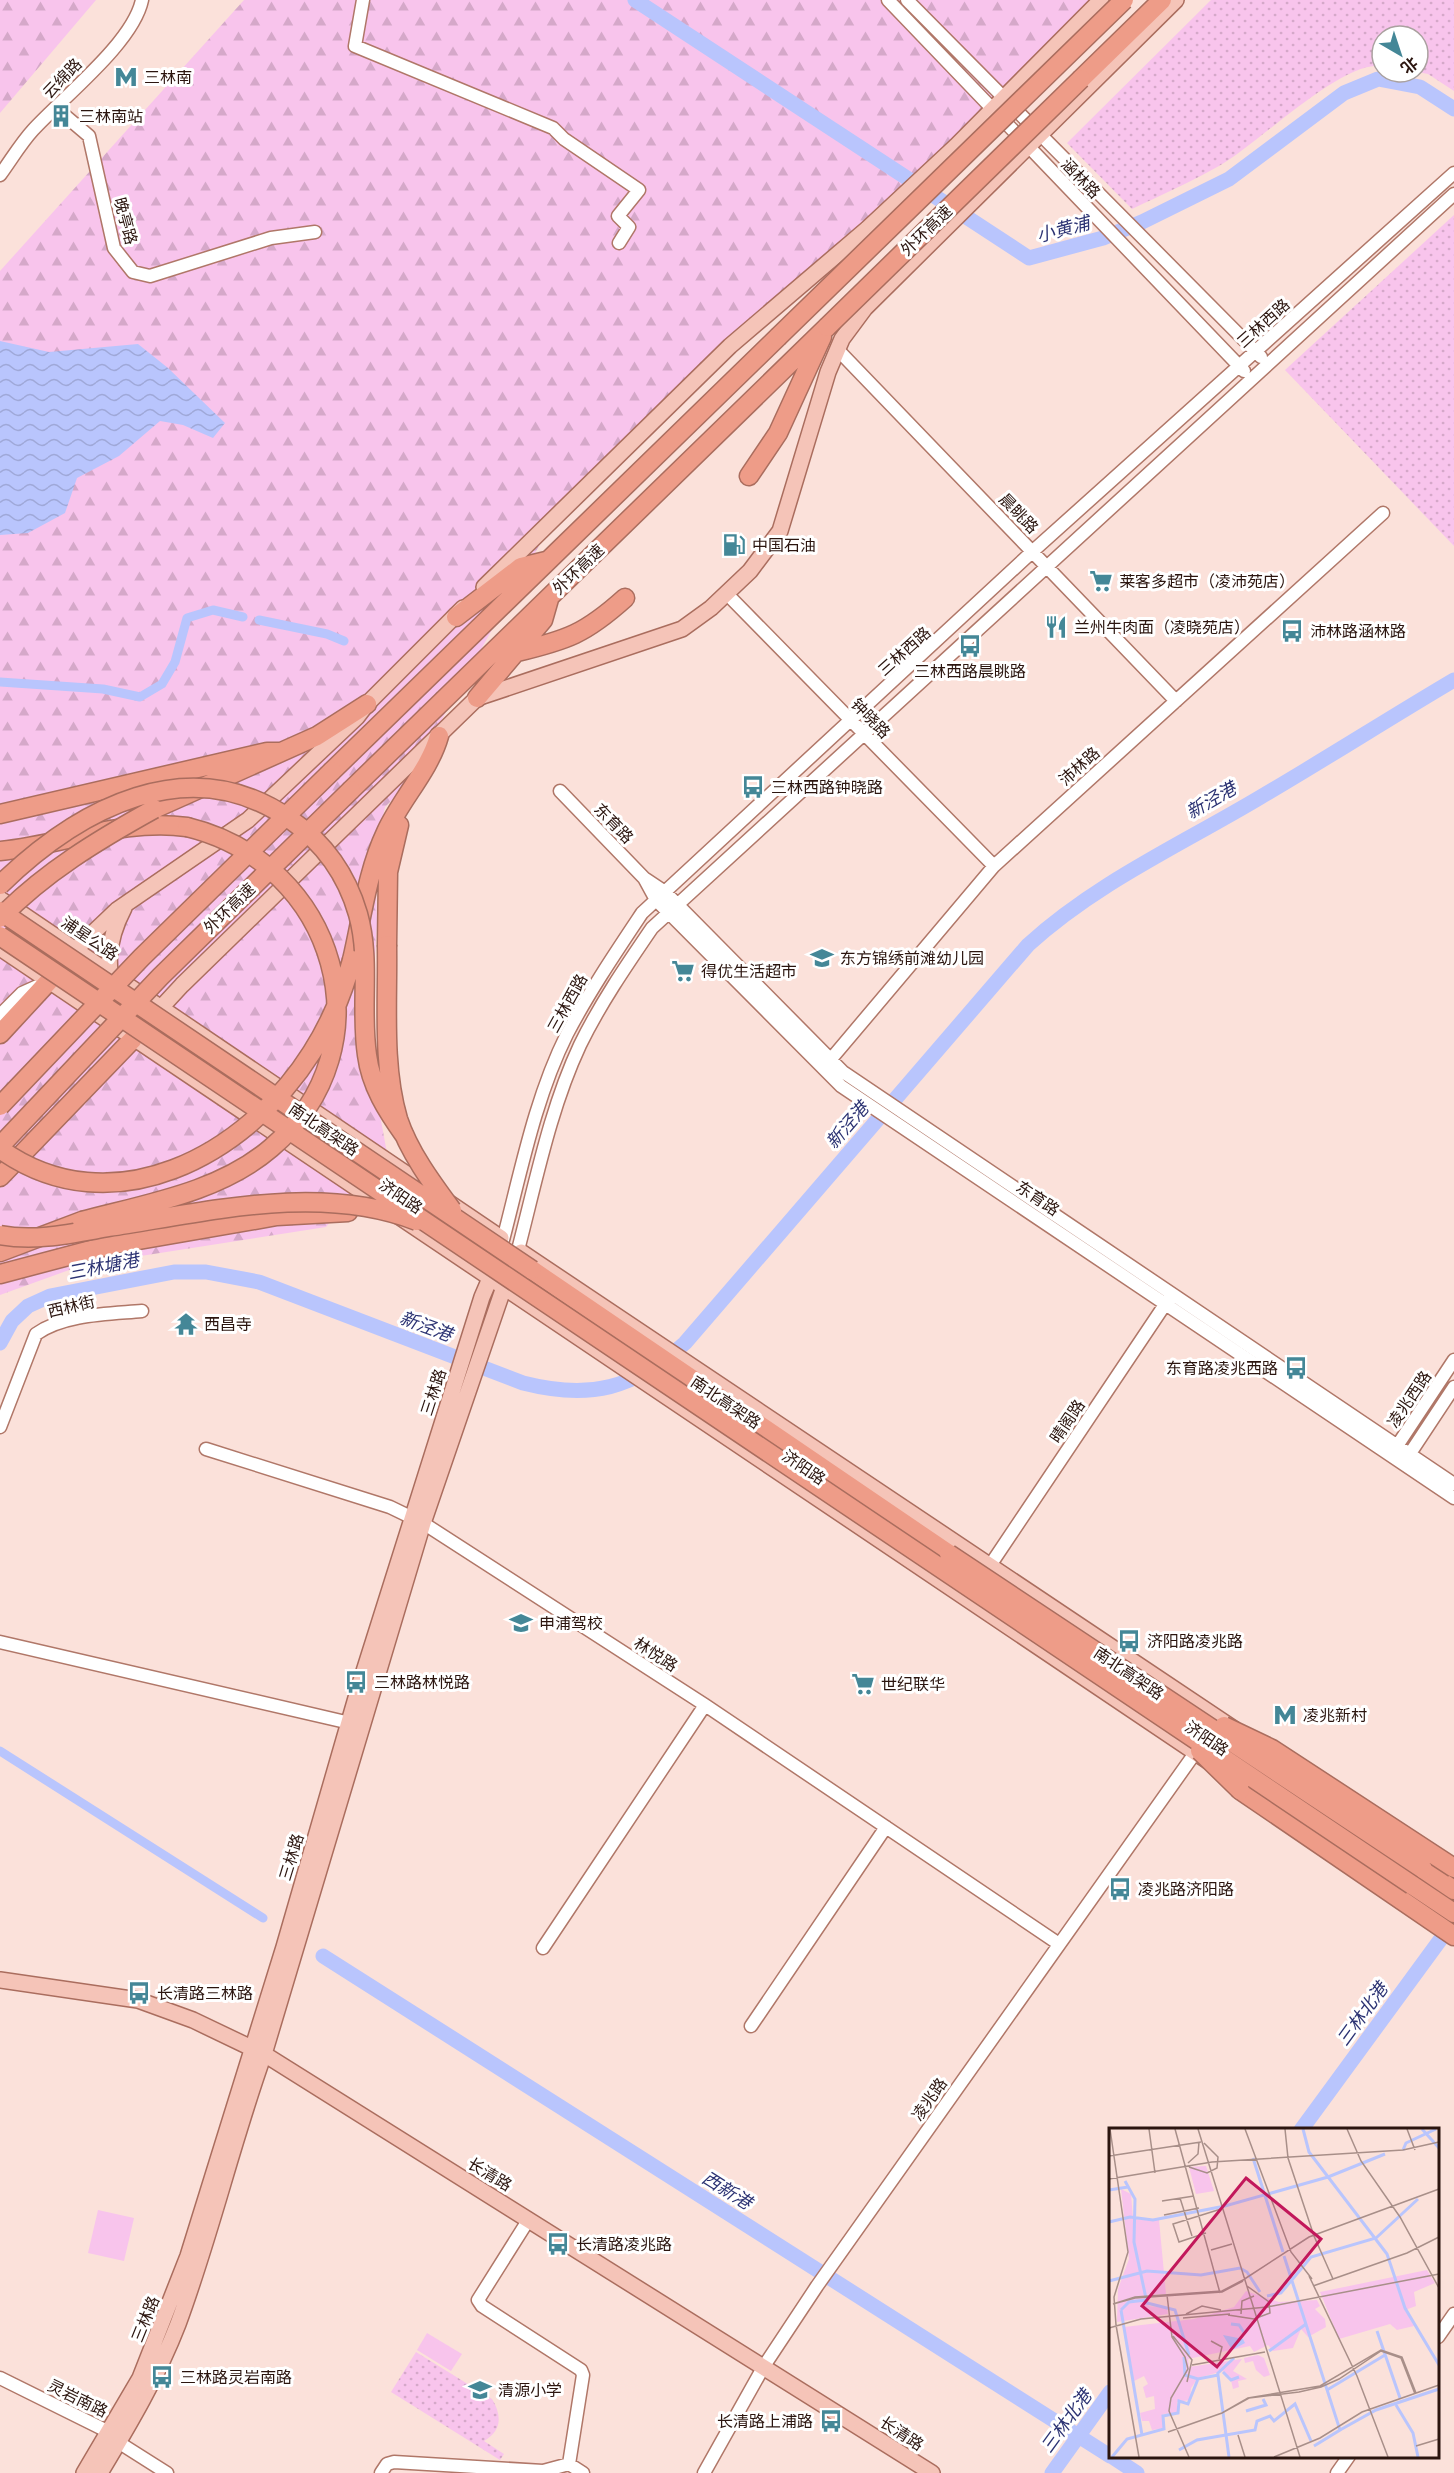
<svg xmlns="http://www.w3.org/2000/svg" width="1454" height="2473" viewBox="0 0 1454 2473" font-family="'PT Sans','Noto Sans SC',sans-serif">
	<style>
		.green { fill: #f8c4ec }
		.forest { fill: url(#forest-firs) }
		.park { fill: url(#park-dots) }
		.water { fill: url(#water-waves) }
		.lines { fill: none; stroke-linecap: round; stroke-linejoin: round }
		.canal { stroke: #b9c5fd; stroke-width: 9 }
		.river { stroke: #b9c5fd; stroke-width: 15 }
		.minor-casing { stroke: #b07768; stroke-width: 15 }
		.major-casing { stroke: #aa6d5e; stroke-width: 18 }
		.highway-casing { stroke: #aa6d5e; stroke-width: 21 }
		.minor { stroke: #fff; stroke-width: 12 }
		.major { stroke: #f5c4b8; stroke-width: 15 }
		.highway { stroke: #ee9c88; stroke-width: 18 }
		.highway-bridge-casing { stroke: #aa6d5e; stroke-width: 21; stroke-linecap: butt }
		.highway-bridge { stroke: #ee9c88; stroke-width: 18 }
		.labels { text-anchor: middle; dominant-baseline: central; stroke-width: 6; stroke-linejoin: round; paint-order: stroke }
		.poi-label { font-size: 16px; fill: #2b150f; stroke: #fff; text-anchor: start }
		.street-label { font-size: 16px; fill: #2b150f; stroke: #fff }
		.water-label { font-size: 18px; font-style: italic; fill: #2c3373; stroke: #fff }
		.inset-river { fill: none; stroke: #b9c5fd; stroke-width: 3 }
		.inset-road { fill: none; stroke: #a88f89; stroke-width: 1.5 }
		.view { fill: #c2185b; fill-opacity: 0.15; stroke: #c2185b; stroke-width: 3 }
		.inset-edge { fill: none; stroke: #2b150f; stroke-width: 3 }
	</style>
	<defs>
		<pattern id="forest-firs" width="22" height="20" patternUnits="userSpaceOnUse" patternTransform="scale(1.5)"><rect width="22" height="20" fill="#f8c4ec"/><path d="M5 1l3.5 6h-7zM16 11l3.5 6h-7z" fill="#d5a8c9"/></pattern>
		<pattern id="park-dots" width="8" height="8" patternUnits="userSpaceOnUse" patternTransform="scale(1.5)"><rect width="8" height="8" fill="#f8c4ec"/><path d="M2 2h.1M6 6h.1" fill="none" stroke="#d5a8c9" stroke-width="1.8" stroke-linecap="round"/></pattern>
		<pattern id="water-waves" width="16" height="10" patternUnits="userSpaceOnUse" patternTransform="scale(1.5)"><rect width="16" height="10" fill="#b9c5fd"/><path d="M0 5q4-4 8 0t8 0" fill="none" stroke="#9fa8d8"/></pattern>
	</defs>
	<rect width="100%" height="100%" fill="#fbe1da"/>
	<path class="green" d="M 98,2210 L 134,2218 L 124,2261 L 88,2253 Z
		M 427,2333 L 462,2354 L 451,2371 L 417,2350 Z"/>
	<path class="forest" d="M 0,0 L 96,0 L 0,113 Z
		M 244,0 L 1091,0 L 952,141 L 564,501 L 403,789 L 385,807 L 375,852 L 377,923 L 369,1056 L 387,1153 L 326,1227 L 83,1265 L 0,1295 L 0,271 Z"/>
	<path class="park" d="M 1211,0 L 1454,0 L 1454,91 L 1428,74 L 1418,72 L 1418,36 L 1382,36 L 1382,66 C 1341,60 1257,145 1219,166 C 1191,182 1161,195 1132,209 L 1067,143 Z
		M 1454,215 L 1454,546 L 1285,370 Z
		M 416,2352 L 492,2399 C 502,2415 502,2431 484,2441 L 504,2454 L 500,2460 L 391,2392 Z"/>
	<path class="water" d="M 0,341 L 49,352 L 138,344 L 168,368 L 225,423 L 213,438 L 183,425 L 160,421 L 119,456 L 77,478 L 65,513 L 28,533 L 0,535 Z"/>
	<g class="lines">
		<path class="canal" d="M 259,620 L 327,634 L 344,641
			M 0,682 L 103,689 L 140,697 L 162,684 L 175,662 L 187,618 L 213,610 L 243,617
			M 0,1751 L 263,1918"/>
		<path class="river" d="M 635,0 L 1029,258 L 1103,238 L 1142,222 L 1229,179 L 1344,93 L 1378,79 L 1420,87 L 1454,109
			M 0,1343 L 12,1321 L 28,1306 L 50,1296 L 174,1272 L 206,1272 L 259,1282 L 523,1383 C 590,1400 634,1389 685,1343 L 1028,945 C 1096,883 1180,845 1259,798 C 1324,760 1388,719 1454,680
			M 323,1956 L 1110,2456
			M 1301,2130 L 1454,1921
			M 1111,2456 L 1137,2473
			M 1052,2473 L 1110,2392"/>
		<g class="minor-casing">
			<path id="minor" d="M 363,0 L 355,46 L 553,128 L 564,139 L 639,190 L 618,216 L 629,227 L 619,243
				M 888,0 L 1244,371
				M 907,0 L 1261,357
				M 56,108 L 89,136 L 114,248 L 133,272 L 150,276 L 271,238 L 315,232
				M 0,175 C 11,160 21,143 33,130 C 63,97 133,43 142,0
				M 838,350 L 1176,701
				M 726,593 L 994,866
				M 560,791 L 644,878
				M 0,1015 L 22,993 L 42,984
				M 826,1065 L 994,866 L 1383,513
				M 503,1240 C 521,1171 535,1098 567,1034 C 589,992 616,952 642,913 L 1033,551 L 1454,173
				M 518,1250 C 536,1181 550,1109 580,1045 C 600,1004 626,966 652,928 L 1454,194
				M 0,1427 L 36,1334 C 64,1314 109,1314 142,1311
				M 206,1449 L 390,1507 L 423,1523 L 705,1705 L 1059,1944
				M 1393,1452 L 1454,1360
				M 1405,1461 L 1454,1387
				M 1454,1484 L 843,1072 L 665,892 L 644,878 L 656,900 L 841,1086 L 1454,1498
				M 989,1567 L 1170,1297
				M 0,1642 L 350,1723
				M 543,1948 L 705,1705
				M 751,2026 L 886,1827
				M 529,2219 L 478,2300 L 482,2306 L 581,2370 L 583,2375 L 569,2464 L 583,2473
				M 1438,2337 L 1454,2314
				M 0,2378 L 109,2432 L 118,2442 L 167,2473
				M 381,2473 L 387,2464 L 394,2462 L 543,2471 L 569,2464
				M 704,2473 L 764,2366 L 817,2286 L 1200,1746
				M 1337,2473 L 1349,2456"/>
		</g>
		<g class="major-casing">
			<path id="major" d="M 484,587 L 730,346 L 867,229 L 956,146 L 1101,0
				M 0,899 L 501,1238
				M 0,948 L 1208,1761
				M 49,981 L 75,950 L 117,910 L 248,820 L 357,717 L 367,704 L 463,608
				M 118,1022 C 110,976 101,952 124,908
				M 133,1038 L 182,985 L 477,698 L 682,629 L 711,608 L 750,571 L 780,531 L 828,372 L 842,339 L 865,308 L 1176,0
				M 521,1252 L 1234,1729
				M 0,1980 L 138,2000 L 193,2020 L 264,2054 L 932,2473
				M 84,2473 L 140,2378 L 188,2256 L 284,1947 L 360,1684 L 482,1297 L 494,1269
				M 100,2473 C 129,2425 158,2376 178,2324 C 211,2235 232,2143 264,2054 L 423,1523 L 506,1281"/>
		</g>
		<g class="highway-casing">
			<path id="highway" d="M 1081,79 L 1162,0
				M 749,476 L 778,433 L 822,337
				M 456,617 L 521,567 L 546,561
				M 517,652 C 567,640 585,634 625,598
				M 477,698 L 543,620 L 549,599
				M 332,771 L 778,337
				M 351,790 L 827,327
				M 154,809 L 317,736 L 367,704
				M 0,814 L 267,752 L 280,752
				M 0,851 C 64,845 122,818 187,827
				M 387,945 L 388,872 L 399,825
				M 352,960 C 362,918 367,872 386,832 C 401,799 429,771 439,736
				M 0,1034 L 49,981
				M 0,1177 L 133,1039
				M 0,1252 L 82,1221
				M 532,1270 L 949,1554
				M 0,1274 L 110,1245 L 277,1216 L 348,1212
				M 1240,1790 L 1454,1936
				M 1423,1869 L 1454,1890
				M 1412,1885 L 1454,1913"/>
		</g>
		<use href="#minor" class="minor"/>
		<use href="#major" class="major"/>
		<use href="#highway" class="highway"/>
		<g class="highway-bridge-casing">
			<path id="highway-bridge" d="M 827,327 L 1081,79
				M 778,337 L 1124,0
				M 0,885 C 78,809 189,748 291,820 C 324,843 347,876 358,914 C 371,960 360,1008 367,1055 C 371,1086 387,1111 405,1136
				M 0,911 L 532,1270
				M 0,918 C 45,872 98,840 154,809
				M 0,936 L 1412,1885
				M 387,945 C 388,1001 382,1065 398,1119 C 409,1152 432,1183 452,1210
				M 0,1106 L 141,958 L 332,771
				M 0,1146 L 160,977 L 351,790
				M 0,1149 C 112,1229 247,1155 312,1052 C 330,1024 343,993 352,960
				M 82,1221 C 146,1204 220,1192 271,1148 C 391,1046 336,863 187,827
				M 0,1235 C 36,1242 74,1233 109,1227 C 207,1212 320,1183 417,1221
				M 949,1554 L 1423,1869
				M 1224,1726 L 1272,1749 L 1454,1868
				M 1200,1751 L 1240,1790"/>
		</g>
		<use href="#highway-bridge" class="highway-bridge"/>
	</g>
	<defs>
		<g id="metro-bare" transform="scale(1.8)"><path d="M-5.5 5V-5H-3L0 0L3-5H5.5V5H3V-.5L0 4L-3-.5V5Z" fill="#448797" stroke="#fff" stroke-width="2.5" paint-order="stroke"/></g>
		<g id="building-bare" transform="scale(1.8)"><path d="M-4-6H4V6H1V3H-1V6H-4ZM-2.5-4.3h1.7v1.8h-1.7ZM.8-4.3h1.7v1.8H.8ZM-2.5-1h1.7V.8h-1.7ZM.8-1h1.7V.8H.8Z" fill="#448797" stroke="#fff" stroke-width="2.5" paint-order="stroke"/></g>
		<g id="fuel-bare" transform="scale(1.8)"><path d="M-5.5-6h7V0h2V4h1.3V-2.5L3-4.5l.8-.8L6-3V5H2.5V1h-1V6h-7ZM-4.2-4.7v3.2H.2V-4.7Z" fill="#448797" stroke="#fff" stroke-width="2.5" paint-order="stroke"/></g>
		<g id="supermarket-bare" transform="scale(1.8)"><path d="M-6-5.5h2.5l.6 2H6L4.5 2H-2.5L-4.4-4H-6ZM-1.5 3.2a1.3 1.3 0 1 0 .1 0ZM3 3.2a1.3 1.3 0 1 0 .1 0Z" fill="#448797" stroke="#fff" stroke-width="2.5" paint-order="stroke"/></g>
		<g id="restaurant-bare" transform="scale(1.8)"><path d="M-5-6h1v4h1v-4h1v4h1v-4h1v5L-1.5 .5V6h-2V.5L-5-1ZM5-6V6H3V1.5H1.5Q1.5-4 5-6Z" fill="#448797" stroke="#fff" stroke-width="2.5" paint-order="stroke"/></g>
		<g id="bus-bare" transform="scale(1.8)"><path d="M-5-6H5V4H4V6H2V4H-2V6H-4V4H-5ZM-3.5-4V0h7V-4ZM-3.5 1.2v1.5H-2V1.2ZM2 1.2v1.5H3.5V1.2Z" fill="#448797" stroke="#fff" stroke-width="2.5" paint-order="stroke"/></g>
		<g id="school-bare" transform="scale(1.8)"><path d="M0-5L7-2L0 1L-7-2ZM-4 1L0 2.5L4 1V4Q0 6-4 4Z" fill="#448797" stroke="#fff" stroke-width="2.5" paint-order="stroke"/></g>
		<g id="temple-bare" transform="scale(1.8)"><path d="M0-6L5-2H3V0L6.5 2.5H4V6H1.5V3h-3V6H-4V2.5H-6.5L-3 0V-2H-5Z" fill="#448797" stroke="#fff" stroke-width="2.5" paint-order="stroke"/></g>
	</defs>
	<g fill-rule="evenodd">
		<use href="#metro-bare" x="126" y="77"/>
		<use href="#building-bare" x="61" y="116"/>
		<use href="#fuel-bare" x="734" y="545"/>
		<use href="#supermarket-bare" x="1101" y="581"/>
		<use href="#restaurant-bare" x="1056" y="627"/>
		<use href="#bus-bare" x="1292" y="631"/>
		<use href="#bus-bare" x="970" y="646"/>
		<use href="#bus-bare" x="753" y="787"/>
		<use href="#school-bare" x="822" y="958"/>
		<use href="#supermarket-bare" x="683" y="971"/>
		<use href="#temple-bare" x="186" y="1324"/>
		<use href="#bus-bare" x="1296" y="1368"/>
		<use href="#school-bare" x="521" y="1623"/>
		<use href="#bus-bare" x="1129" y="1641"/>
		<use href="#bus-bare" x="356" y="1682"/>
		<use href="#supermarket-bare" x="863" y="1684"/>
		<use href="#metro-bare" x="1285" y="1715"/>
		<use href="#bus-bare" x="1120" y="1889"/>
		<use href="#bus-bare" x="139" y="1993"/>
		<use href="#bus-bare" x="558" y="2244"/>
		<use href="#bus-bare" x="162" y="2377"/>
		<use href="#school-bare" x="480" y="2390"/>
		<use href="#bus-bare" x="831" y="2421"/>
	</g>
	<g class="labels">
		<g class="poi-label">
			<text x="144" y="77">三林南</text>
			<text x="79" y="116">三林南站</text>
			<text x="752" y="545">中国石油</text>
			<text x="1119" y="581">莱客多超市（凌沛苑店）</text>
			<text x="1074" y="627">兰州牛肉面（凌晓苑店）</text>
			<text x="1310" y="631">沛林路涵林路</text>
			<text x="970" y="671" text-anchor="middle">三林西路晨眺路</text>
			<text x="771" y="787">三林西路钟晓路</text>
			<text x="840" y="958">东方锦绣前滩幼儿园</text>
			<text x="701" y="971">得优生活超市</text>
			<text x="204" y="1324">西昌寺</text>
			<text x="1278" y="1368" text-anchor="end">东育路凌兆西路</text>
			<text x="539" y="1623">申浦驾校</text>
			<text x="1147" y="1641">济阳路凌兆路</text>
			<text x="374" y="1682">三林路林悦路</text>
			<text x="881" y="1684">世纪联华</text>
			<text x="1303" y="1715">凌兆新村</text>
			<text x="1138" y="1889">凌兆路济阳路</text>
			<text x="157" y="1993">长清路三林路</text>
			<text x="576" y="2244">长清路凌兆路</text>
			<text x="180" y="2377">三林路灵岩南路</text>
			<text x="498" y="2390">清源小学</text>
			<text x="813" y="2421" text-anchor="end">长清路上浦路</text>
		</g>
		<g class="street-label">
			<text transform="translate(62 78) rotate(-46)">云绵路</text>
			<text transform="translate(1081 178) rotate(46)">涵林路</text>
			<text transform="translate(126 221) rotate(75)">晚亭路</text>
			<text transform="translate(926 230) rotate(-44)">外环高速</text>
			<text transform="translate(1263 323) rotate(-42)">三林西路</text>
			<text transform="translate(1019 513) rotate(46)">晨眺路</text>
			<text transform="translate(578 569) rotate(-44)">外环高速</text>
			<text transform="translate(904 651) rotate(-42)">三林西路</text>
			<text transform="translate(871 718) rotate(46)">钟晓路</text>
			<text transform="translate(1079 766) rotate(-42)">沛林路</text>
			<text transform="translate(614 823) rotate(46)">东育路</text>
			<text transform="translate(229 908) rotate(-44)">外环高速</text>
			<text transform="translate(90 938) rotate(34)">浦星公路</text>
			<text transform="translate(567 1003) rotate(-61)">三林西路</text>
			<text transform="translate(324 1129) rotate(34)">南北高架路</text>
			<text transform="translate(401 1196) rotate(34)">济阳路</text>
			<text transform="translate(1038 1198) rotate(34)">东育路</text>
			<text transform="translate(71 1306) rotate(-13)">西林街</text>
			<text transform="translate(433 1392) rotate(-72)">三林路</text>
			<text transform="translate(1409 1399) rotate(-56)">凌兆西路</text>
			<text transform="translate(726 1402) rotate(34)">南北高架路</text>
			<text transform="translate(1067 1421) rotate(-56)">晴阁路</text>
			<text transform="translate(804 1467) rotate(34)">济阳路</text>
			<text transform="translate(656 1654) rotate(33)">林悦路</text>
			<text transform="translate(1129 1673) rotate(34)">南北高架路</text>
			<text transform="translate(1207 1738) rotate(34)">济阳路</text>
			<text transform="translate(291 1857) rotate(-73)">三林路</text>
			<text transform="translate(929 2099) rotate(-55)">凌兆路</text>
			<text transform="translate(490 2174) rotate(31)">长清路</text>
			<text transform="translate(145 2319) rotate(-68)">三林路</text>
			<text transform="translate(78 2398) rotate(26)">灵岩南路</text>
			<text transform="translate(902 2433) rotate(33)">长清路</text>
		</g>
		<g class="water-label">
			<text transform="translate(1063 229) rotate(-15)">小黄浦</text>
			<text transform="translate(1211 800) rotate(-30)">新泾港</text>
			<text transform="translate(847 1125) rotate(-49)">新泾港</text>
			<text transform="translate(103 1266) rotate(-11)">三林塘港</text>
			<text transform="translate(426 1326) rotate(20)">新泾港</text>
			<text transform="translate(1362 2014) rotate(-54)">三林北港</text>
			<text transform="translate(727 2190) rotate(32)">西新港</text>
			<text transform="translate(1066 2421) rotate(-54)">三林北港</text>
		</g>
	</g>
	<g transform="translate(1109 2128)">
		<rect width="330" height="330" fill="#fbe1da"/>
		<path d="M 149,227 L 155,230 L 161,247 L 155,249 L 147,242 L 144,233 L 136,235 L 135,230 Z" fill="#f8c4ec"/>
		<path d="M 318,142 L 326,155 L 305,164 L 307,178 L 296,182 L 305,198 L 288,202 L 281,196 L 230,211 L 211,164 ZM 137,163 L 170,174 L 208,172 L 211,178 L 206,181 L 216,191 L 217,199 L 199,209 L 192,201 L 184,220 L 164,223 L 159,217 L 145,224 L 141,218 L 79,231 L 80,239 L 133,231 L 124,243 L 138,251 L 129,253 L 130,259 L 124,261 L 121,248 L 117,249 L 114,243 L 89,250 L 82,260 L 81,272 L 68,274 L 68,285 L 54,286 L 55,300 L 43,302 L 40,293 L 33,293 L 31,285 L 46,281 L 45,268 L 37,270 L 34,259 L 39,256 L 35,248 L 25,253 L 15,199 L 85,191 L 125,179 Z" fill="#f8c4ec"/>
		<path d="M 97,38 L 105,63 L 87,66 L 80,39 ZM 12,61 L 22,66 L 24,91 L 50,92 L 57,166 L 36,167 L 40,178 L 58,180 L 59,186 L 8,194 L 9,161 L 20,131 Z" fill="#f8c4ec"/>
		<path d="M 114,207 L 134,211 L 136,215 L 123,222 Z" fill="#b9c5fd"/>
		<path class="inset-river" d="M 194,1 L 200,24 L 278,126 L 296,180 L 330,237M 313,1 L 330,20M 294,22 L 297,15 L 327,1M 144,30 L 174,124M 16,53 L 26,71 L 25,114 L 38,175 L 66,182 L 80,227M 0,62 L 19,59M 0,94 L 21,89 L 44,92 L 116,78 L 219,49 L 276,26M 175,128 L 231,302 L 205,318M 0,153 L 38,143 L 92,147 L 131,140 L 138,144 L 151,164M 158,168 L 172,165 L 202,129 L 267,110 L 309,71M 12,182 L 33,307M 12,182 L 20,174 L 37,172M 122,196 L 130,197 L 136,206M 268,203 L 291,270M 160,223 L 197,196M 75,229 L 76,247 L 89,251 L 109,247 L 120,329M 114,244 L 122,252 L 130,249M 108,246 L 125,230M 218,262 L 276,227M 287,277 L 304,305 L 309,329M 137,283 L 157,277 L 154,271M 231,302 L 267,282 L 330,261M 70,322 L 88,312 L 146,302 L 148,293 L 161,288 L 165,293 L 186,276 L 202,313M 3,329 L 18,311 L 55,301 L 54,288 L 69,285 L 70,273 L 79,276 L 89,251"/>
		<path class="inset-road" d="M 1,1 L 19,124 L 5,169 L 7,197M 40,1 L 46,45M 66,1 L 111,165M 89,1 L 191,329M 136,1 L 182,124 L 203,151M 176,1 L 179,30 L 205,108 L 224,151M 238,1 L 252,33 L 291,89 L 330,160M 298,1 L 306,22M 0,28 L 92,14M 79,35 L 89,26 L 90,14M 80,39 L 98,45 L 108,40 L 109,29 L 95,15M 0,51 L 103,34 L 294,22 L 330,14M 71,70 L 83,108M 53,73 L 85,68M 55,87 L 90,80M 97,105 L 70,114 L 64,96 L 112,81M 102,122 L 123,116M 200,148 L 248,248 L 279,329M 134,152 L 113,163 L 26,169 L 4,176 L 26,170 L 113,164 L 134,153M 134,152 L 200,109 L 330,61M 204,158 L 298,125 L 330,109M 58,167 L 63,209 L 76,229 L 79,241 L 62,270 L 60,283 L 80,329M 77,186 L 93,178 L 112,182M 132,186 L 133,173 L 145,168M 119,187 L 145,191 L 161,185 L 160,174 L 138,158M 74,190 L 121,186M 7,197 L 30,329M 0,200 L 32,191 L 158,179 L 330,146M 64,208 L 83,232 L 78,254M 102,213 L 113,219 L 110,231M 83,237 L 156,224M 306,266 L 292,230 L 272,223 L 230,251 L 212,259 L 190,264 L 140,270 L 113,285 L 59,304 L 113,285 L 139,270 L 211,258 L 272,222 L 293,229 L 307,265M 129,307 L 136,329M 307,318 L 330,311M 165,329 L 211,310 L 253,284 L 330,257"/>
		<path class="view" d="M 137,50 L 212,111 L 108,239 L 33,178 Z"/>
		<rect width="330" height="330" class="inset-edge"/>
	</g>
	<g transform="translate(1400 54) rotate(141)"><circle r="28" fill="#ffffff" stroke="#aaa19f" stroke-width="1.5"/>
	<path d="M0-4.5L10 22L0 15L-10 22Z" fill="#448797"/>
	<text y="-9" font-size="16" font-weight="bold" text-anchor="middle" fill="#2b150f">北</text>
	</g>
</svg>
